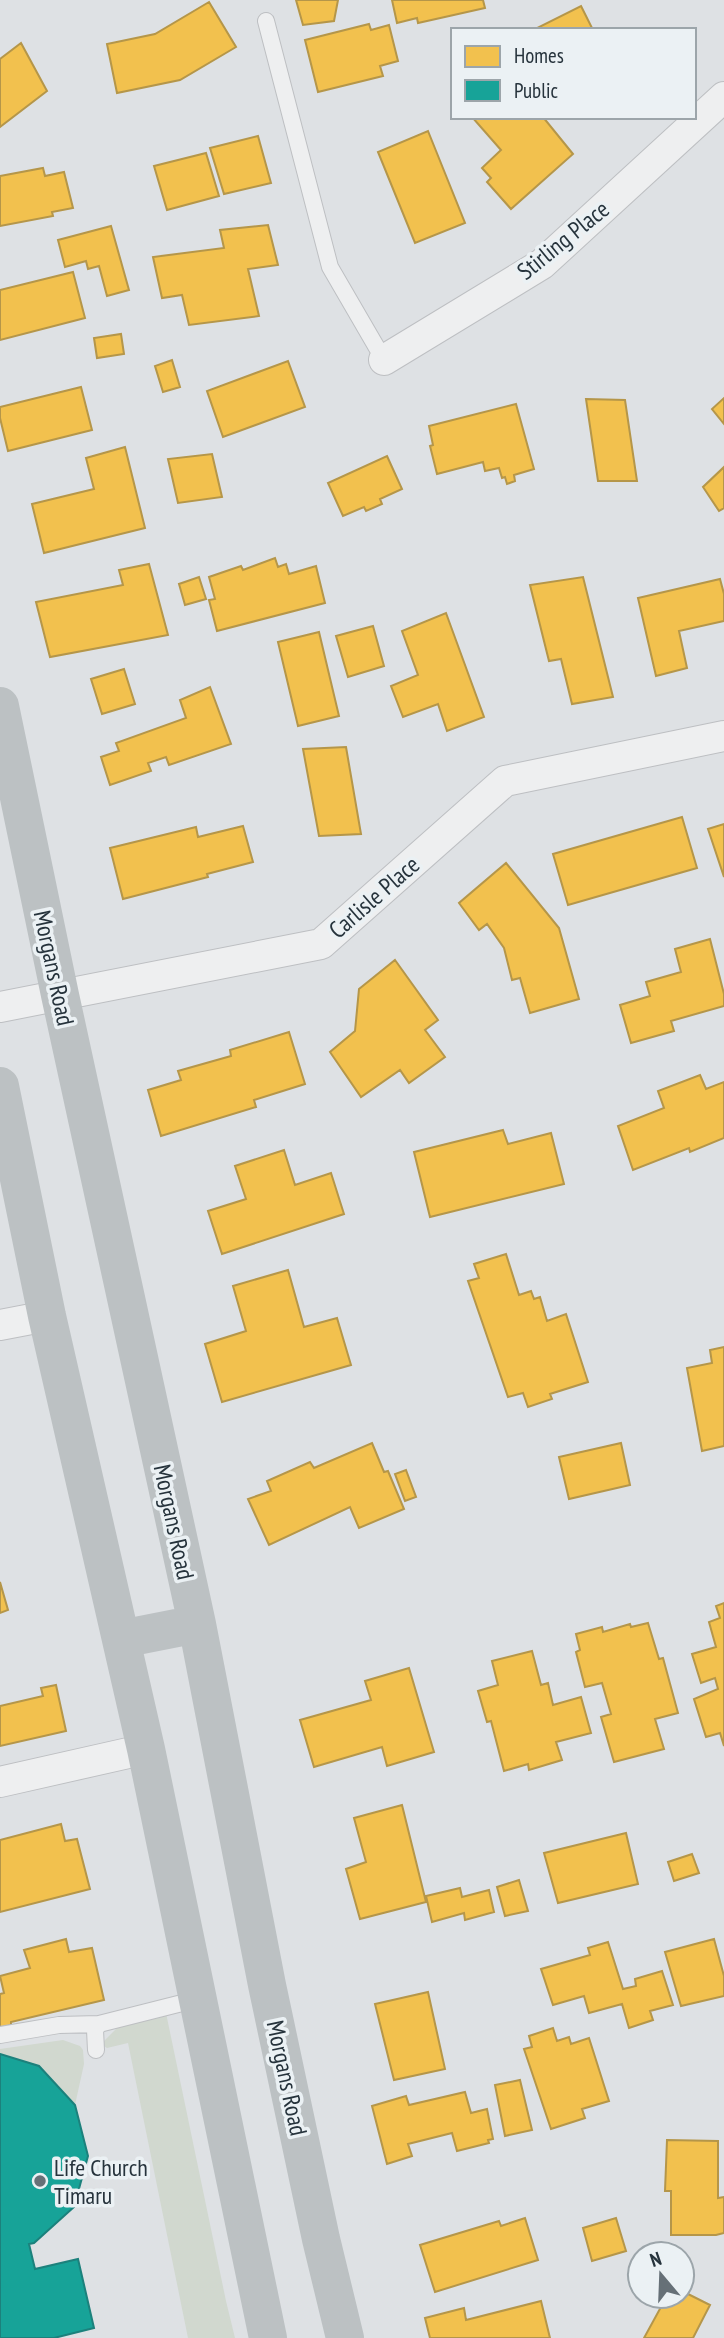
<svg xmlns="http://www.w3.org/2000/svg" width="724" height="2338" viewBox="0 0 724 2338" font-family="'PT Sans Narrow',sans-serif">
	<style>
		.green { fill: #d1d8cf }
		.homes { fill: #f2c14e; stroke: #b59649; stroke-width: 2 }
		.public { fill: #17a398; stroke: #1c817c; stroke-width: 2 }
		.lines { fill: none; stroke-linecap: round; stroke-linejoin: round }
		.lane-casing { stroke: #bdbfc2; stroke-width: 18 }
		.street-casing { stroke: #bdbfc2; stroke-width: 32 }
		.lane { stroke: #eeeff0; stroke-width: 16 }
		.street { stroke: #eeeff0; stroke-width: 30 }
		.secondary { stroke: #bcc1c3; stroke-width: 38 }
		.poi-dot { fill: #667077; stroke: #ebf1f4; stroke-width: 2.5 }
		.labels { text-anchor: middle; dominant-baseline: central; stroke-width: 7; stroke-linejoin: round; paint-order: stroke }
		.street-label { font-size: 24px; fill: #26333c; stroke: #ebf1f4 }
		.poi-label { font-size: 24px; fill: #26333c; stroke: #ebf1f4; text-anchor: start }
	</style>
	<rect width="100%" height="100%" fill="#dee1e4"/>
	<path class="green" d="M 166,2013 L 226,2301 L 235,2338 L 188,2338 L 128,2043 L 107,2048 L 104,2046 L 104,2041 L 118,2027 Z
		M 63,2040 L 80,2046 L 83,2050 L 84,2064 L 75,2105 L 39,2066 L 0,2054 L 0,2049 Z"/>
	<path class="homes" d="M 296,0 L 338,0 L 334,21 L 303,25 Z
		M 392,0 L 483,0 L 485,8 L 418,23 L 417,18 L 397,23 Z
		M 209,2 L 236,47 L 180,80 L 117,93 L 107,44 L 155,34 Z
		M 581,6 L 593,30 L 535,30 L 535,29 Z
		M 369,24 L 371,30 L 389,25 L 398,61 L 380,66 L 383,76 L 318,92 L 305,40 Z
		M 21,43 L 47,91 L 0,127 L 0,59 Z
		M 472,117 L 543,117 L 573,154 L 511,209 L 487,182 L 491,178 L 482,168 L 501,150 Z
		M 428,131 L 465,223 L 415,243 L 378,152 Z
		M 258,136 L 271,183 L 224,194 L 210,148 Z
		M 206,153 L 219,196 L 167,210 L 154,166 Z
		M 43,168 L 45,176 L 64,172 L 73,208 L 52,212 L 53,216 L 0,226 L 0,176 Z
		M 268,225 L 278,265 L 248,269 L 259,316 L 189,325 L 182,295 L 162,298 L 153,257 L 224,248 L 220,230 Z
		M 111,226 L 129,290 L 107,296 L 99,266 L 88,269 L 86,261 L 65,267 L 58,240 Z
		M 73,272 L 85,318 L 0,340 L 0,290 Z
		M 121,334 L 124,354 L 97,358 L 94,338 Z
		M 172,360 L 180,387 L 163,392 L 155,366 Z
		M 288,361 L 305,407 L 223,437 L 207,391 Z
		M 81,387 L 92,430 L 8,451 L 0,418 L 0,407 Z
		M 724,398 L 724,424 L 712,409 Z
		M 586,399 L 625,400 L 637,481 L 598,481 Z
		M 516,404 L 534,469 L 514,475 L 515,481 L 507,484 L 505,477 L 502,478 L 499,468 L 485,471 L 483,462 L 437,474 L 430,446 L 433,445 L 429,426 Z
		M 125,447 L 145,528 L 44,553 L 32,504 L 94,489 L 86,458 Z
		M 212,454 L 222,497 L 178,503 L 168,459 Z
		M 387,456 L 402,489 L 380,499 L 382,504 L 366,511 L 364,507 L 343,516 L 328,483 Z
		M 724,467 L 724,508 L 719,511 L 703,487 Z
		M 275,558 L 278,567 L 286,564 L 289,574 L 316,566 L 325,603 L 217,631 L 209,600 L 215,599 L 209,577 L 241,566 L 243,570 Z
		M 149,564 L 168,635 L 50,657 L 36,602 L 123,585 L 119,570 Z
		M 199,577 L 206,599 L 185,605 L 179,584 Z
		M 583,577 L 613,697 L 572,704 L 561,659 L 549,661 L 530,585 Z
		M 720,579 L 724,594 L 724,621 L 679,631 L 687,668 L 656,676 L 638,598 Z
		M 446,613 L 484,717 L 447,731 L 438,704 L 403,717 L 391,686 L 418,675 L 402,631 Z
		M 373,626 L 384,666 L 348,677 L 336,636 Z
		M 319,632 L 339,716 L 298,726 L 278,642 Z
		M 124,669 L 135,704 L 102,714 L 91,679 Z
		M 210,687 L 231,744 L 169,765 L 166,757 L 148,763 L 151,771 L 110,785 L 101,757 L 119,751 L 116,743 L 186,718 L 180,700 Z
		M 346,747 L 361,834 L 319,836 L 303,749 Z
		M 682,817 L 697,868 L 568,905 L 553,854 Z
		M 724,824 L 724,877 L 708,829 Z
		M 243,826 L 253,862 L 207,874 L 208,877 L 123,899 L 110,848 L 196,827 L 198,837 Z
		M 506,863 L 559,928 L 579,999 L 530,1013 L 520,978 L 512,980 L 504,948 L 487,924 L 479,930 L 459,903 Z
		M 710,939 L 724,994 L 724,1006 L 671,1021 L 674,1031 L 631,1043 L 620,1005 L 650,996 L 646,982 L 681,972 L 675,949 Z
		M 395,960 L 438,1020 L 425,1030 L 445,1057 L 409,1083 L 400,1070 L 361,1097 L 330,1052 L 355,1031 L 359,989 Z
		M 289,1032 L 305,1084 L 254,1100 L 256,1107 L 161,1136 L 148,1090 L 181,1080 L 178,1071 L 231,1056 L 230,1050 Z
		M 700,1075 L 706,1089 L 724,1082 L 724,1138 L 690,1152 L 689,1148 L 633,1170 L 618,1126 L 664,1108 L 658,1091 Z
		M 503,1130 L 508,1144 L 551,1133 L 564,1184 L 430,1217 L 414,1152 Z
		M 284,1150 L 295,1185 L 331,1173 L 344,1214 L 222,1254 L 208,1211 L 246,1199 L 235,1166 Z
		M 506,1254 L 519,1295 L 531,1291 L 534,1299 L 540,1297 L 547,1321 L 566,1314 L 588,1382 L 550,1394 L 552,1399 L 528,1407 L 523,1393 L 508,1397 L 468,1281 L 479,1278 L 474,1264 Z
		M 288,1270 L 304,1327 L 337,1318 L 351,1365 L 222,1402 L 205,1344 L 246,1331 L 233,1286 Z
		M 724,1347 L 724,1446 L 702,1451 L 687,1368 L 712,1363 L 710,1350 Z
		M 372,1443 L 384,1472 L 388,1471 L 404,1509 L 359,1528 L 350,1507 L 269,1545 L 248,1499 L 271,1491 L 267,1481 L 310,1462 L 314,1468 Z
		M 621,1443 L 630,1485 L 569,1499 L 559,1457 Z
		M 406,1470 L 416,1497 L 405,1501 L 395,1474 Z
		M 0,1582 L 8,1610 L 0,1613 Z
		M 724,1603 L 724,1746 L 720,1733 L 706,1737 L 694,1699 L 718,1689 L 715,1678 L 701,1683 L 692,1654 L 716,1647 L 709,1622 L 720,1618 L 716,1606 Z
		M 648,1623 L 659,1659 L 663,1658 L 678,1713 L 655,1719 L 664,1749 L 614,1762 L 601,1717 L 611,1714 L 602,1683 L 585,1687 L 576,1652 L 580,1650 L 576,1634 L 602,1627 L 603,1632 L 630,1624 L 631,1627 Z
		M 532,1651 L 541,1685 L 548,1683 L 553,1705 L 581,1697 L 591,1733 L 556,1742 L 562,1760 L 529,1770 L 528,1764 L 504,1771 L 491,1721 L 487,1722 L 478,1691 L 498,1685 L 492,1661 Z
		M 409,1668 L 434,1752 L 387,1766 L 382,1747 L 314,1767 L 300,1720 L 371,1700 L 365,1681 Z
		M 56,1685 L 66,1731 L 0,1746 L 0,1706 L 43,1696 L 41,1688 Z
		M 402,1805 L 426,1902 L 360,1919 L 346,1869 L 366,1862 L 354,1818 Z
		M 61,1824 L 65,1841 L 77,1839 L 90,1889 L 0,1912 L 0,1840 Z
		M 626,1833 L 638,1884 L 558,1903 L 544,1853 Z
		M 692,1854 L 699,1873 L 674,1881 L 668,1862 Z
		M 519,1880 L 528,1911 L 505,1916 L 497,1887 Z
		M 460,1888 L 462,1897 L 489,1890 L 494,1912 L 465,1920 L 464,1913 L 432,1922 L 426,1896 Z
		M 66,1939 L 69,1952 L 92,1948 L 104,2000 L 11,2022 L 11,2025 L 0,2028 L 0,1994 L 4,1993 L 0,1976 L 30,1968 L 24,1950 Z
		M 714,1939 L 724,1976 L 724,1996 L 681,2006 L 665,1952 Z
		M 608,1942 L 623,1989 L 636,1986 L 635,1979 L 662,1971 L 673,2005 L 650,2011 L 653,2020 L 629,2028 L 622,2004 L 589,2013 L 584,1996 L 553,2005 L 541,1969 L 590,1955 L 588,1948 Z
		M 428,1992 L 445,2069 L 394,2080 L 375,2004 Z
		M 553,2028 L 557,2041 L 569,2037 L 571,2044 L 589,2038 L 609,2101 L 582,2109 L 585,2118 L 551,2129 L 524,2049 L 532,2047 L 529,2036 Z
		M 520,2080 L 532,2130 L 505,2136 L 495,2085 Z
		M 465,2092 L 471,2113 L 487,2109 L 493,2139 L 488,2140 L 489,2143 L 457,2151 L 452,2133 L 408,2144 L 412,2156 L 387,2164 L 372,2106 L 406,2096 L 409,2105 Z
		M 667,2140 L 718,2141 L 718,2198 L 724,2197 L 724,2233 L 716,2235 L 671,2235 L 671,2191 L 665,2191 Z
		M 525,2218 L 538,2260 L 435,2292 L 420,2245 L 499,2221 L 501,2226 Z
		M 616,2218 L 626,2251 L 592,2261 L 583,2228 Z
		M 682,2291 L 710,2305 L 693,2338 L 644,2338 L 667,2296 L 682,2296 Z
		M 541,2301 L 550,2338 L 430,2338 L 425,2318 L 464,2308 L 466,2320 Z"/>
	<path class="public" d="M 0,2054 L 39,2066 L 75,2105 L 88,2156 L 74,2207 L 34,2243 L 29,2244 L 35,2269 L 78,2259 L 94,2328 L 54,2338 L 0,2338 Z"/>
	<g class="lines">
		<g class="lane-casing">
			<path id="lane" d="M 266,21 L 330,267 L 384,360
				M 0,2035 L 59,2025 L 99,2024
				M 96,2050 L 95,2030 L 99,2024 L 198,1999"/>
		</g>
		<g class="street-casing">
			<path id="street" d="M 384,360 L 542,264 L 724,97
				M 0,1007 L 321,944 L 505,781 L 724,736
				M 0,1325 L 47,1316
				M 0,1782 L 146,1749"/>
		</g>
		<use href="#lane" class="lane"/>
		<use href="#street" class="street"/>
		<path class="secondary" d="M 0,706 L 60,995 L 197,1624 L 267,1985 L 321,2239 L 345,2338
			M 0,1086 L 47,1316 L 146,1749 L 268,2338
			M 121,1639 L 197,1624"/>
	</g>
	<circle class="poi-dot" cx="40" cy="2181" r="7"/>
	<g class="labels">
		<g class="street-label">
			<text transform="translate(563 240) rotate(-39)">Stirling Place</text>
			<text transform="translate(374 897) rotate(-41)">Carlisle Place</text>
			<text transform="translate(54 968) rotate(78)">Morgans Road</text>
			<text transform="translate(174 1522) rotate(78)">Morgans Road</text>
			<text transform="translate(287 2078) rotate(78)">Morgans Road</text>
		</g>
		<g class="poi-label">
			<text x="54" y="2167">Life Church<tspan x="54" dy="28">Timaru</tspan></text>
		</g>
	</g>
	<rect x="451" y="28" width="245" height="91" fill="#ebf1f4" stroke="#9ca5aa" stroke-width="2"/>
	<rect x="465" y="46" width="35" height="21" fill="#f2c14e" stroke="#9ca5aa" stroke-width="2"/>
	<text x="514" y="63" font-size="21" fill="#26333c">Homes</text>
	<rect x="465" y="80" width="35" height="21" fill="#17a398" stroke="#9ca5aa" stroke-width="2"/>
	<text x="514" y="98" font-size="21" fill="#26333c">Public</text>
	<g transform="translate(661 2275) rotate(341)"><circle r="33" fill="#ebf1f4" stroke="#9ca5aa" stroke-width="2"/>
	<path d="M0-5L12 26L0 18L-12 26Z" fill="#667077"/>
	<text y="-10" font-size="19" font-weight="bold" text-anchor="middle" fill="#26333c">N</text>
	</g>
</svg>
